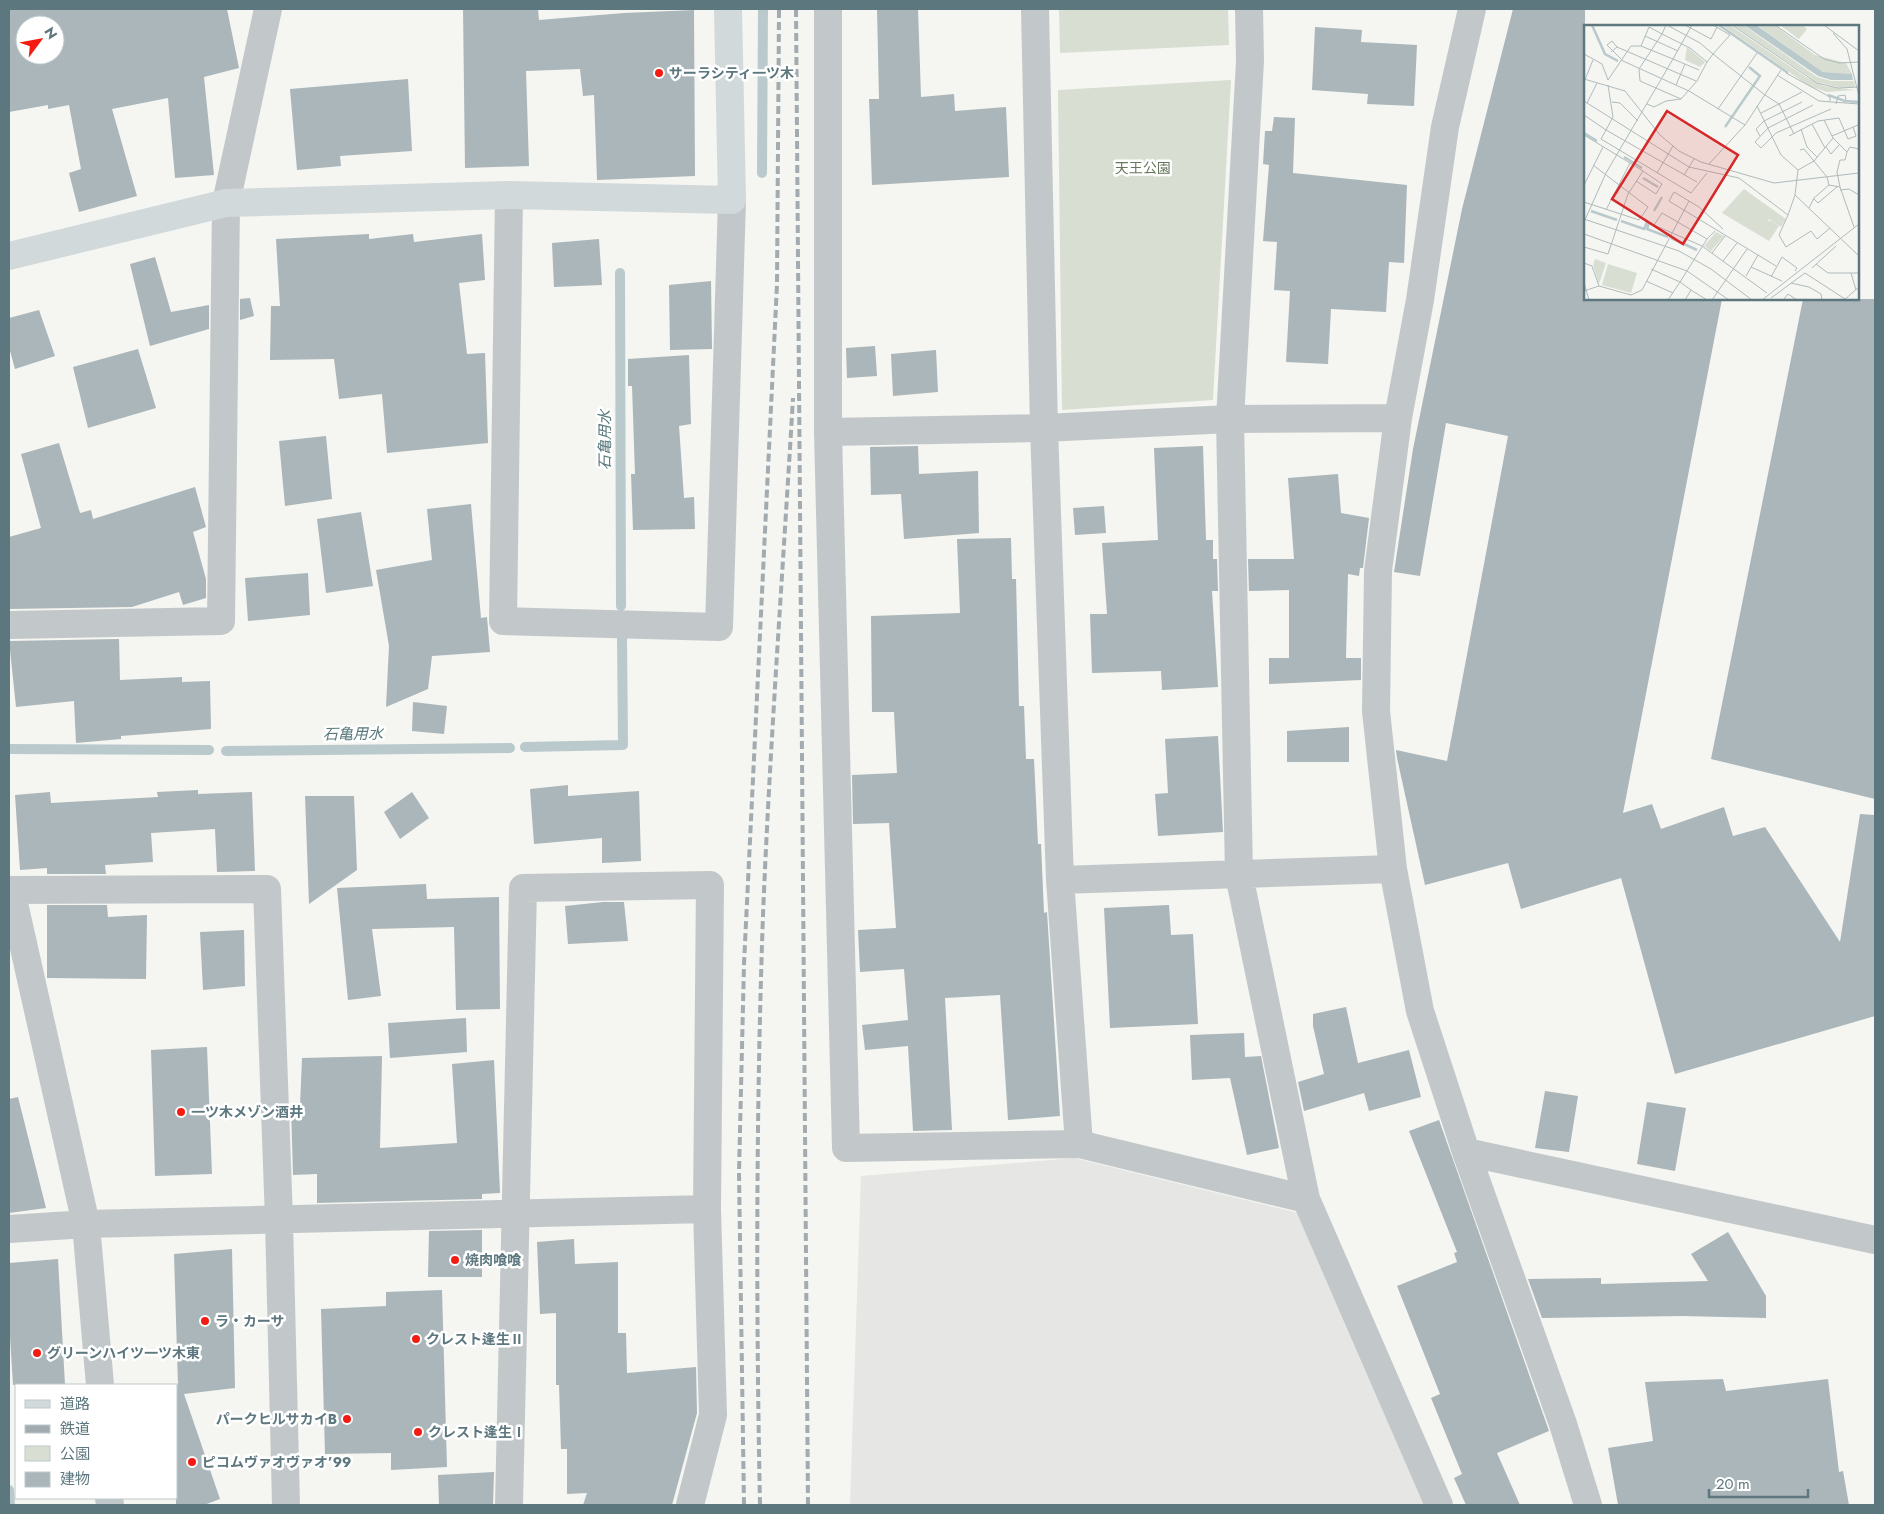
<svg xmlns="http://www.w3.org/2000/svg" width="1884" height="1514" viewBox="0 0 1884 1514" font-family="Jost,'Noto Sans JP',sans-serif">
	<style>
		.built { fill: #e6e6e4 }
		.green { fill: #d8ded1 }
		.lines { fill: none; stroke-linecap: round; stroke-linejoin: round }
		.stream { stroke: #bacacc; stroke-width: 10 }
		.building { fill: #aab6b9; fill-rule: evenodd }
		.street { stroke: #c2c8ca; stroke-width: 28 }
		.secondary { stroke: #d1d9db; stroke-width: 28 }
		.rail { stroke: #a2abaf; stroke-width: 4; stroke-dasharray: 8 4; stroke-linecap: butt }
		.poi-dot { fill: #f41b13; stroke: #fff; stroke-width: 2 }
		.labels { text-anchor: middle; dominant-baseline: central; stroke-width: 5; stroke-linejoin: round; paint-order: stroke }
		.poi-label { font-size: 14px; font-weight: bold; fill: #5d777f; stroke: #fff; text-anchor: start }
		.park-label { font-size: 14px; fill: #66775d; stroke: #fff }
		.water-label { font-size: 15px; font-style: italic; fill: #58787c; stroke: #fff }
		.inset-river { fill: none; stroke: #bacacc; stroke-width: 2.5 }
		.inset-road { fill: none; stroke: #afbbbc; stroke-width: 1 }
		.view { fill: #d62828; fill-opacity: 0.15; stroke: #d62828; stroke-width: 2.5 }
		.inset-edge { fill: none; stroke: #5d777f; stroke-width: 2.5 }
	</style>
	<rect width="100%" height="100%" fill="#f5f5f1"/>
	<path class="built" d="M 1074,1158 L 1299,1213 L 1424,1505 L 850,1505 L 861,1176 Z"/>
	<path class="green" d="M 1059,9 L 1228,9 L 1229,45 L 1060,53 Z
		M 1231,80 L 1213,400 L 1062,410 L 1058,90 Z"/>
	<g class="lines">
		<path class="stream" d="M 762,173 L 763,9
			M 620,273 L 621,606
			M 525,747 L 623,745 L 622,637
			M 9,749 L 209,750
			M 226,751 L 510,748
			M 9,1490 L 10,1505"/>
	</g>
	<path class="building" d="M 9,9 L 227,9 L 239,68 L 204,77 L 214,175 L 175,178 L 168,98 L 112,109 L 137,196 L 79,212 L 69,173 L 81,169 L 69,105 L 48,109 L 48,105 L 9,112 ZM 25,25 L 55,25 L 55,55 L 25,55 Z
		M 463,9 L 538,9 L 539,20 L 624,13 L 694,10 L 695,176 L 597,180 L 594,95 L 583,96 L 580,69 L 526,71 L 529,166 L 465,168 Z
		M 877,9 L 918,9 L 921,97 L 954,94 L 955,111 L 1006,107 L 1009,177 L 872,185 L 869,99 L 879,99 Z
		M 1513,9 L 1585,9 L 1585,299 L 1722,299 L 1623,813 L 1652,804 L 1661,829 L 1724,807 L 1733,836 L 1765,827 L 1840,942 L 1860,814 L 1875,815 L 1875,1016 L 1675,1074 L 1621,878 L 1521,909 L 1508,863 L 1425,885 L 1397,758 L 1396,750 L 1447,761 L 1508,436 L 1446,423 L 1420,576 L 1394,572 L 1413,449 L 1462,209 Z
		M 1315,27 L 1362,30 L 1361,42 L 1417,45 L 1414,106 L 1367,104 L 1368,94 L 1312,90 Z
		M 408,79 L 412,151 L 340,156 L 341,166 L 297,170 L 290,89 Z
		M 1274,117 L 1295,118 L 1293,173 L 1407,185 L 1404,263 L 1389,262 L 1386,312 L 1331,309 L 1328,364 L 1286,362 L 1290,291 L 1274,290 L 1277,242 L 1263,241 L 1269,165 L 1263,164 L 1265,131 L 1272,131 Z
		M 369,234 L 369,239 L 413,234 L 414,242 L 482,234 L 485,280 L 459,283 L 467,354 L 485,353 L 488,443 L 387,453 L 382,394 L 339,399 L 334,359 L 270,360 L 271,306 L 280,306 L 276,239 Z
		M 599,239 L 602,285 L 554,287 L 552,243 Z
		M 155,257 L 171,312 L 209,305 L 209,329 L 150,346 L 130,264 Z
		M 711,281 L 712,349 L 670,350 L 669,285 Z
		M 250,298 L 254,316 L 240,320 L 240,299 Z
		M 1803,299 L 1875,299 L 1875,799 L 1711,759 Z
		M 39,310 L 55,356 L 15,369 L 9,347 L 9,318 Z
		M 875,346 L 877,376 L 847,378 L 846,348 Z
		M 138,349 L 156,408 L 88,428 L 73,367 Z
		M 936,350 L 938,392 L 893,396 L 891,354 Z
		M 689,355 L 691,424 L 679,426 L 684,498 L 694,497 L 695,529 L 633,530 L 631,474 L 635,474 L 632,386 L 628,386 L 628,359 Z
		M 326,436 L 332,499 L 285,506 L 279,441 Z
		M 59,443 L 80,513 L 91,510 L 93,519 L 195,487 L 206,527 L 193,532 L 206,579 L 206,598 L 183,605 L 179,592 L 132,607 L 9,609 L 9,537 L 41,528 L 21,454 Z
		M 918,446 L 919,474 L 978,471 L 979,533 L 904,539 L 901,494 L 871,495 L 870,447 Z
		M 1203,446 L 1206,540 L 1213,540 L 1213,559 L 1217,559 L 1218,591 L 1212,591 L 1218,687 L 1162,690 L 1161,671 L 1092,673 L 1090,614 L 1107,614 L 1102,543 L 1158,540 L 1154,448 Z
		M 1338,474 L 1341,513 L 1369,518 L 1363,568 L 1360,568 L 1359,576 L 1348,574 L 1346,658 L 1361,658 L 1361,680 L 1269,684 L 1269,658 L 1289,658 L 1289,590 L 1249,591 L 1248,559 L 1294,559 L 1288,478 Z
		M 471,504 L 481,618 L 487,617 L 490,652 L 432,656 L 428,689 L 386,707 L 389,646 L 376,570 L 432,560 L 427,509 Z
		M 1104,506 L 1106,533 L 1075,535 L 1073,508 Z
		M 361,512 L 373,586 L 326,593 L 317,519 Z
		M 1011,538 L 1012,579 L 1016,579 L 1019,706 L 1024,706 L 1026,759 L 1034,759 L 1038,844 L 1041,844 L 1044,913 L 1047,912 L 1060,1116 L 1008,1120 L 1000,995 L 945,998 L 952,1130 L 913,1131 L 908,1046 L 865,1050 L 862,1025 L 908,1020 L 904,969 L 860,972 L 858,930 L 896,928 L 889,823 L 853,824 L 852,775 L 897,773 L 894,712 L 872,712 L 871,616 L 960,613 L 957,539 Z
		M 308,573 L 310,615 L 248,621 L 245,578 Z
		M 119,639 L 120,680 L 182,677 L 182,682 L 210,681 L 211,729 L 121,736 L 121,739 L 76,743 L 74,701 L 16,707 L 9,641 Z
		M 413,702 L 447,706 L 444,734 L 412,731 Z
		M 1349,727 L 1349,762 L 1287,762 L 1287,731 Z
		M 1218,736 L 1223,832 L 1158,836 L 1155,794 L 1168,793 L 1165,739 Z
		M 568,785 L 568,796 L 639,791 L 641,861 L 602,863 L 602,838 L 534,844 L 530,789 Z
		M 198,790 L 198,794 L 252,792 L 255,871 L 217,872 L 215,829 L 151,833 L 153,862 L 105,865 L 106,874 L 47,874 L 47,868 L 20,870 L 15,795 L 50,792 L 51,803 L 158,797 L 157,792 Z
		M 412,792 L 429,818 L 400,839 L 384,812 Z
		M 305,796 L 354,796 L 357,870 L 309,904 Z
		M 426,884 L 427,899 L 499,897 L 500,1009 L 456,1010 L 454,927 L 372,929 L 381,996 L 348,1000 L 337,888 Z
		M 603,902 L 624,902 L 628,941 L 568,944 L 565,906 Z
		M 47,905 L 107,905 L 108,917 L 147,915 L 146,979 L 47,978 Z
		M 1169,905 L 1171,935 L 1193,934 L 1198,1024 L 1110,1028 L 1104,908 Z
		M 244,930 L 245,986 L 203,990 L 200,932 Z
		M 1346,1007 L 1358,1063 L 1409,1050 L 1421,1097 L 1369,1111 L 1364,1093 L 1304,1111 L 1298,1082 L 1324,1074 L 1313,1026 L 1313,1014 Z
		M 466,1018 L 467,1052 L 390,1058 L 388,1023 Z
		M 1244,1033 L 1245,1057 L 1261,1056 L 1279,1148 L 1247,1155 L 1230,1078 L 1192,1080 L 1190,1035 Z
		M 207,1047 L 212,1174 L 155,1176 L 151,1050 Z
		M 382,1056 L 380,1148 L 457,1143 L 452,1064 L 494,1060 L 500,1193 L 482,1194 L 482,1199 L 317,1203 L 317,1174 L 293,1175 L 291,1106 L 300,1106 L 302,1058 Z
		M 1545,1091 L 1578,1096 L 1569,1152 L 1535,1148 Z
		M 18,1097 L 46,1208 L 9,1213 L 9,1099 Z
		M 1647,1102 L 1686,1108 L 1675,1171 L 1637,1164 Z
		M 1439,1120 L 1549,1431 L 1497,1453 L 1520,1505 L 1466,1505 L 1454,1478 L 1462,1474 L 1431,1398 L 1440,1394 L 1397,1286 L 1457,1262 L 1454,1253 L 1457,1252 L 1409,1131 Z
		M 482,1230 L 482,1277 L 428,1277 L 429,1231 Z
		M 1728,1232 L 1766,1296 L 1766,1318 L 1683,1316 L 1542,1318 L 1528,1279 L 1601,1278 L 1601,1284 L 1708,1281 L 1691,1254 Z
		M 574,1239 L 575,1264 L 618,1262 L 618,1333 L 626,1333 L 627,1373 L 696,1367 L 697,1413 L 672,1505 L 583,1505 L 587,1493 L 567,1494 L 567,1449 L 561,1449 L 559,1385 L 556,1385 L 556,1313 L 540,1314 L 537,1242 Z
		M 232,1249 L 235,1388 L 184,1394 L 220,1499 L 204,1505 L 176,1505 L 176,1385 L 178,1385 L 174,1254 Z
		M 58,1259 L 65,1385 L 13,1385 L 9,1321 L 9,1263 Z
		M 442,1290 L 447,1467 L 391,1470 L 391,1453 L 325,1454 L 321,1309 L 386,1306 L 386,1292 Z
		M 1723,1379 L 1726,1391 L 1828,1379 L 1839,1472 L 1843,1471 L 1849,1505 L 1618,1505 L 1608,1448 L 1653,1441 L 1645,1382 Z
		M 494,1472 L 493,1505 L 439,1505 L 438,1475 Z"/>
	<g class="lines">
		<path class="street" d="M 828,9 L 828,432 L 846,1148 L 1079,1144 L 1306,1199
			M 1035,9 L 1044,428 L 1060,880 L 1079,1144
			M 1249,9 L 1250,61 L 1230,419 L 1239,875 L 1306,1199 L 1439,1505
			M 1472,9 L 1445,127 L 1420,300 L 1398,418 L 1378,571 L 1376,711 L 1393,869 L 1420,1011 L 1466,1152 L 1563,1424 L 1588,1505
			M 509,195 L 503,621 L 719,627 L 732,200
			M 828,432 L 1044,428 L 1230,419 L 1398,418
			M 9,625 L 221,621 L 226,203 L 268,9
			M 1060,880 L 1393,869
			M 1466,1152 L 1875,1240
			M 9,1229 L 86,1224 L 707,1209
			M 100,1385 L 86,1224 L 11,890 L 267,889 L 279,1220 L 286,1505
			M 109,1498 L 110,1505
			M 509,1505 L 523,888 L 710,885 L 707,1209 L 713,1415 L 690,1505"/>
		<path class="secondary" d="M 9,256 L 226,203 L 509,195 L 732,200 L 728,9"/>
		<path class="rail" d="M 796,9 L 808,1505
			M 744,1505 L 739,1173 L 744,964 L 777,284 L 779,9
			M 760,1505 C 756,1309 756,1112 763,915 C 770,743 783,570 793,398"/>
	</g>
	<g class="poi-dot">
		<circle cx="659" cy="73" r="5"/>
		<circle cx="181" cy="1112" r="5"/>
		<circle cx="455" cy="1260" r="5"/>
		<circle cx="205" cy="1321" r="5"/>
		<circle cx="416" cy="1339" r="5"/>
		<circle cx="37" cy="1353" r="5"/>
		<circle cx="347" cy="1419" r="5"/>
		<circle cx="418" cy="1432" r="5"/>
		<circle cx="192" cy="1462" r="5"/>
	</g>
	<g class="labels">
		<g class="poi-label">
			<text x="669" y="73">サーラシティ一ツ木</text>
			<text x="191" y="1112">一ツ木メゾン酒井</text>
			<text x="465" y="1260">焼肉喰喰</text>
			<text x="215" y="1321">ラ・カーサ</text>
			<text x="426" y="1339">クレスト逢生Ⅱ</text>
			<text x="47" y="1353">グリーンハイツ一ツ木東</text>
			<text x="337" y="1419" text-anchor="end">パークヒルサカイB</text>
			<text x="428" y="1432">クレスト逢生Ⅰ</text>
			<text x="202" y="1462">ピコムヴァオヴァオ’99</text>
		</g>
		<g class="park-label">
			<text x="1143" y="168">天王公園</text>
		</g>
		<g class="water-label">
			<text transform="translate(605 440) rotate(-90)">石亀用水</text>
			<text transform="translate(353 734) rotate(-1)">石亀用水</text>
		</g>
	</g>
	<g transform="translate(1584 25)">
		<rect width="275" height="275" fill="#f5f5f1"/>
		<path d="M 138,0 L 147,1 L 222,52 L 240,61 L 271,65 L 243,67 L 225,61 ZM 149,0 L 159,0 L 233,52 L 247,56 L 270,56 L 271,62 L 254,62 L 233,57 ZM 173,0 L 190,0 L 231,30 L 262,38 L 268,49 L 239,47 ZM 196,0 L 218,0 L 223,4 L 215,14 ZM 103,22 L 121,37 L 116,42 L 101,35 ZM 160,164 L 202,194 L 197,202 L 185,194 L 183,198 L 186,195 L 195,201 L 185,216 L 138,188 ZM 132,207 L 140,211 L 127,226 L 120,221 ZM 11,234 L 22,238 L 15,259 L 9,240 ZM 24,239 L 53,248 L 47,268 L 18,260 Z" fill="#d8ded1"/>
		<path d="M 160,0 L 172,0 L 239,47 L 268,49 L 269,55 L 247,55 L 234,51 Z" fill="#bacacc"/>
		<path class="inset-river" d="M 8,0 L 21,29 L 34,36M 135,0 L 204,48M 244,70 L 261,76 L 275,77M 141,102 L 176,51 L 165,42M 0,108 L 13,116M 40,132 L 58,143M 59,153 L 74,162M 7,186 L 33,195M 70,186 L 78,172M 37,196 L 60,204 L 63,197M 65,198 L 63,204 L 84,212M 87,213 L 113,225"/>
		<path class="inset-road" d="M 82,0 L 78,9 L 106,23 L 123,37 L 129,29 L 116,18 L 83,0M 101,0 L 127,14 L 133,2M 108,0 L 89,34 L 115,45M 129,0 L 146,10 L 129,29 L 181,70 L 195,79 L 218,67M 148,0 L 233,58 L 254,63 L 275,62M 191,0 L 240,34 L 255,38 L 275,37M 240,0 L 275,26M 249,8 L 263,24 L 275,71M 61,11 L 94,26M 57,21 L 65,2M 33,22 L 28,16 L 23,20 L 39,36 L 105,66 L 161,100 L 197,45M 27,27 L 33,22 L 112,56M 0,29 L 18,39 L 24,55 L 47,21 L 57,21 L 89,34 L 22,148 L 0,197M 202,48 L 246,72 L 246,76M 193,50 L 235,76 L 275,79M 0,54 L 41,66 L 76,110 L 95,126 L 117,137 L 190,158 L 275,148M 0,57 L 9,35M 24,60 L 29,92 L 22,105 L 113,157M 92,60 L 101,39M 97,74 L 113,56 L 123,37M 0,76 L 3,78 L 13,58M 28,77 L 36,78 L 54,96M 3,78 L 105,142 L 155,153 L 204,190 L 195,210 L 202,222 L 227,206 L 233,214 L 246,203M 63,79 L 70,82 L 82,76 L 97,74 L 56,56 L 55,44 L 78,9 L 65,2M 252,79 L 254,71 L 261,70 L 262,75M 229,80 L 184,103 L 171,117 L 177,123 L 192,108 L 247,84M 173,81 L 197,130 L 214,145M 134,84 L 173,28M 177,88 L 195,79 L 210,109M 0,90 L 22,105 L 17,114 L 107,168 L 123,148M 228,99 L 241,123M 217,104 L 223,122 L 233,132M 0,110 L 59,146 L 44,169 L 24,229 L 0,222M 176,111 L 172,104 L 180,96 L 218,77M 205,111 L 234,96 L 255,93 L 264,114 L 272,111 L 269,102M 248,111 L 274,100 L 275,102M 242,122 L 247,129 L 255,120M 216,125 L 220,124 L 243,152 L 245,160M 263,127 L 266,122 L 275,124M 125,139 L 161,100M 73,148 L 89,121M 100,150 L 110,134M 52,156 L 72,169 L 78,159 L 59,146M 0,160 L 19,122M 256,162 L 270,202M 256,165 L 265,164 L 275,170M 211,170 L 275,231M 230,174 L 234,178 L 254,161M 0,177 L 55,195 L 64,182 L 9,140M 225,183 L 230,173 L 245,160 L 256,162 L 253,147 L 256,135 L 261,135 L 263,127 L 249,113 L 240,95M 22,185 L 46,138M 204,190 L 211,170 L 214,145 L 230,136 L 249,113M 0,194 L 95,226 L 127,244 L 168,275M 139,204 L 115,182 L 90,167 L 85,176 L 192,241M 0,209 L 103,246 L 145,275M 123,214 L 78,188 L 70,200 L 118,221 L 183,268M 128,228 L 141,211M 139,236 L 153,218M 0,238 L 8,241 L 15,261M 232,239 L 244,248 L 275,248M 167,242 L 198,256M 228,243 L 252,221M 67,244 L 96,257 L 84,275M 267,248 L 272,265M 162,251 L 174,230M 187,252 L 198,232 L 213,243 L 211,246M 62,256 L 89,268M 0,258 L 5,275M 207,258 L 225,262 L 237,269 L 238,275M 107,265 L 123,275M 0,266 L 15,261 L 47,270 L 58,265 L 105,176M 187,273 L 221,248 L 261,274M 101,275 L 107,265 L 96,257 L 123,214 L 131,206M 128,275 L 163,224M 178,275 L 275,199M 199,275 L 204,269 L 213,275M 260,275 L 275,262"/>
		<path class="view" d="M 83,86 L 154,130 L 99,219 L 28,174 Z"/>
		<rect width="275" height="275" class="inset-edge"/>
	</g>
	<rect width="1884" height="1514" fill="none" stroke="#5d777f" stroke-width="20"/>
	<rect x="15" y="1384" width="162" height="115" fill="#ffffff" stroke="#bec9cc"/>
	<rect x="25" y="1400" width="25" height="8" fill="#d1d9db" stroke="#bec9cc"/>
	<text x="60" y="1409" font-size="15" fill="#5d777f">道路</text>
	<rect x="25" y="1425" width="25" height="8" fill="#a2abaf" stroke="#bec9cc"/>
	<text x="60" y="1434" font-size="15" fill="#5d777f">鉄道</text>
	<rect x="25" y="1446" width="25" height="15" fill="#d8ded1" stroke="#bec9cc"/>
	<text x="60" y="1459" font-size="15" fill="#5d777f">公園</text>
	<rect x="25" y="1472" width="25" height="15" fill="#aab6b9" stroke="#bec9cc"/>
	<text x="60" y="1484" font-size="15" fill="#5d777f">建物</text>
	<g transform="translate(40 40) rotate(58)"><circle r="24" fill="#ffffff" stroke="#bec9cc"/>
	<path d="M0-4L9 19L0 12L-9 19Z" fill="#f41b13"/>
	<text y="-8" font-size="14" font-weight="bold" text-anchor="middle" fill="#5d777f">N</text>
	</g>
	<path d="M1709 1489v8h99v-8" fill="none" stroke="#5d777f" stroke-width="2.5"/>
	<text x="1716" y="1489" font-size="15" fill="#5d777f" stroke="#ffffff" stroke-width="4" paint-order="stroke">20 m</text>
</svg>
